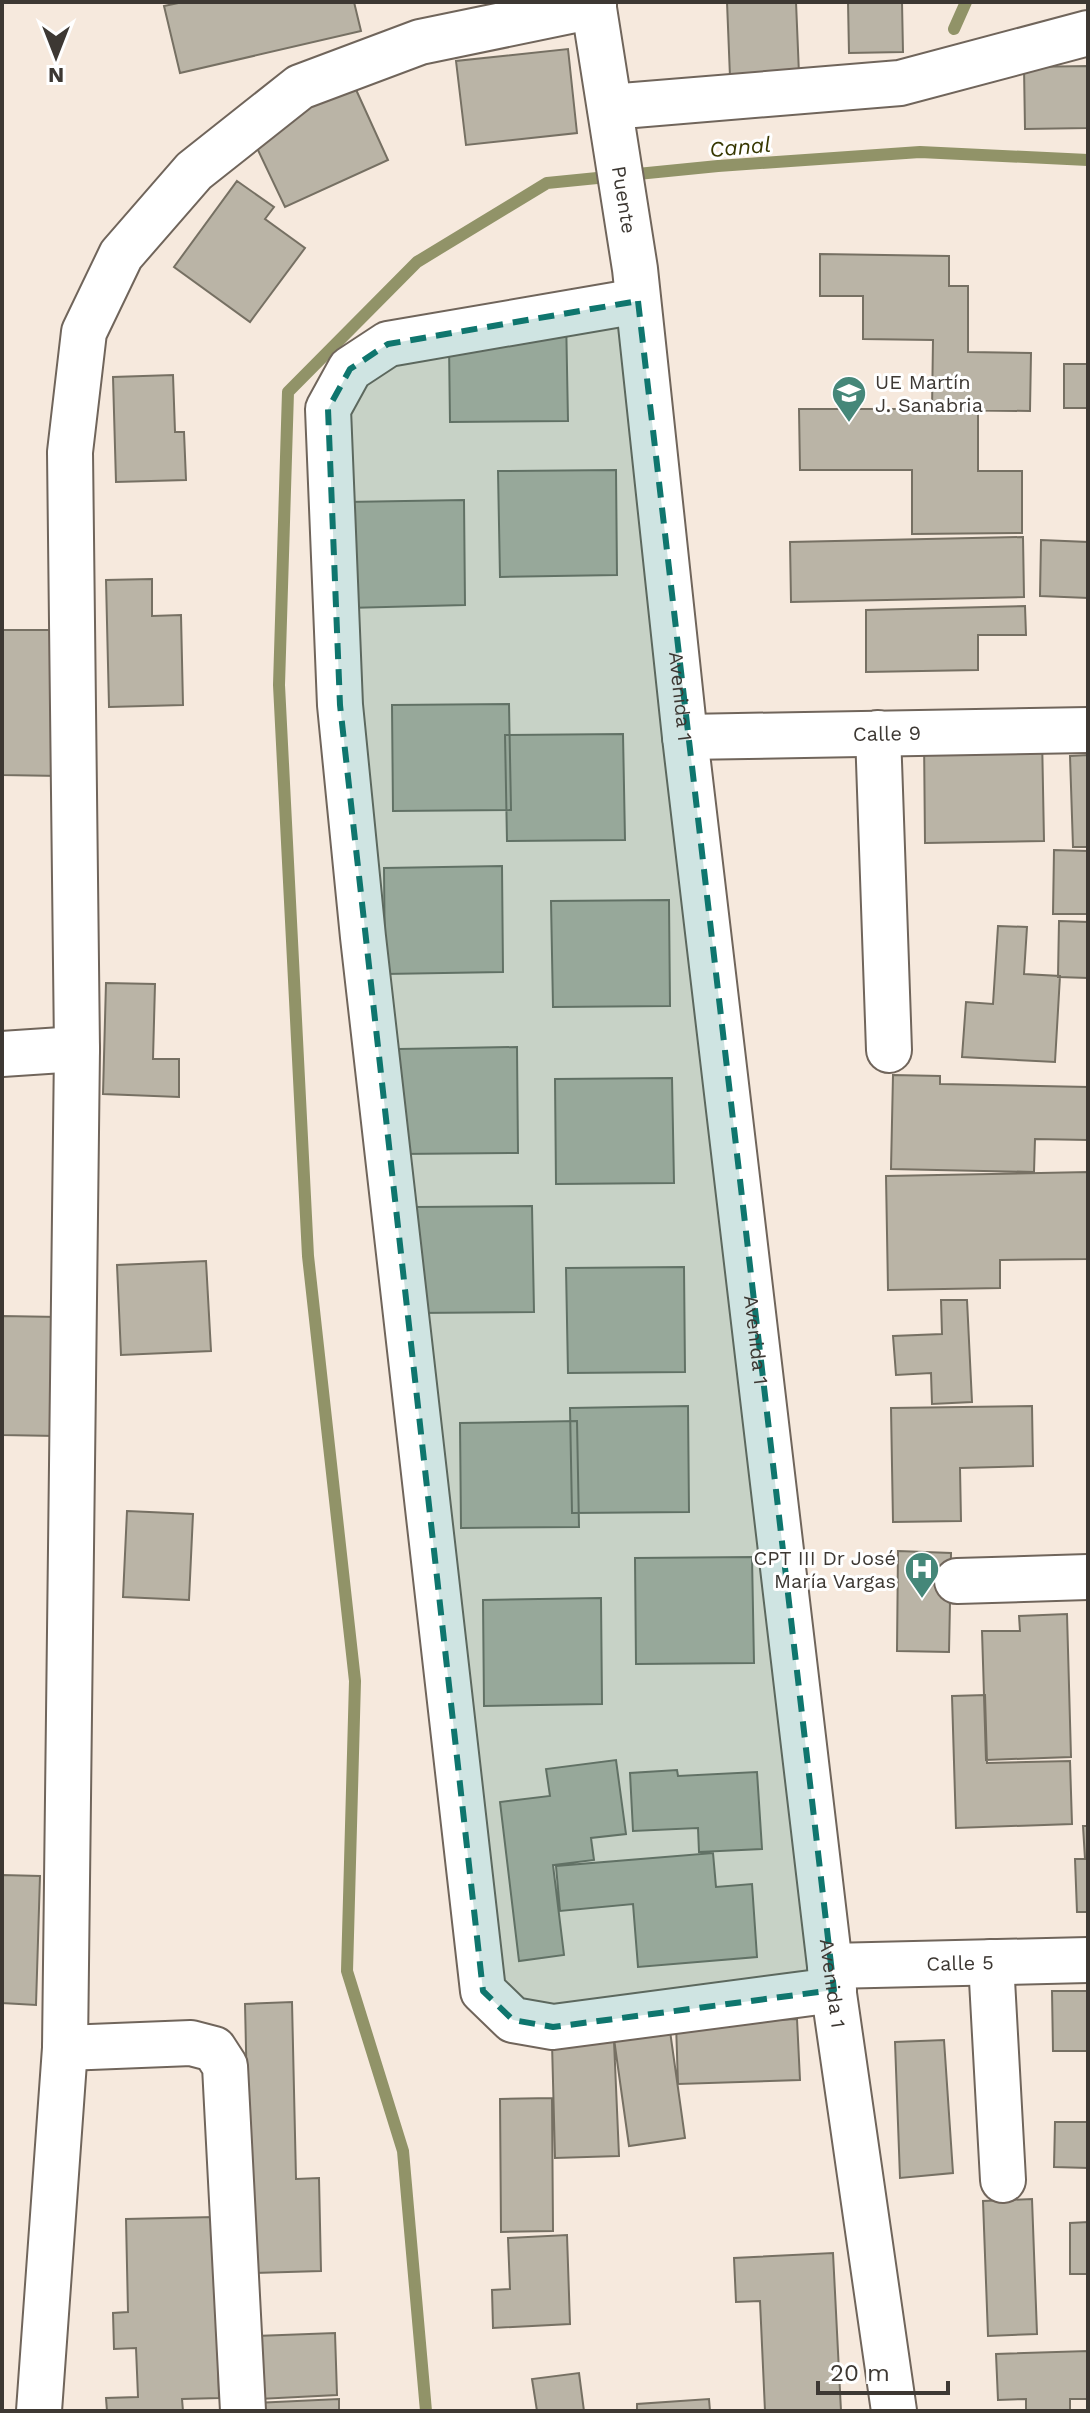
<svg xmlns="http://www.w3.org/2000/svg" width="1090" height="2413" viewBox="0 0 1090 2413" font-family="'Work Sans',sans-serif">
	<style>
		.lines { fill: none; stroke-linecap: round; stroke-linejoin: round }
		.stream { stroke: #919368; stroke-width: 12 }
		.building { fill: #bab4a6; stroke: #767063; stroke-width: 2 }
		.minor-casing { stroke: #70655b; stroke-width: 48 }
		.minor { stroke: #fff; stroke-width: 44 }
		.marked { fill: #0f766e; fill-opacity: 0.2; stroke: #0f766e; stroke-width: 6; stroke-dasharray: 16 10; stroke-linejoin: round }
		.labels { text-anchor: middle; dominant-baseline: central; stroke-width: 6; stroke-linejoin: round; paint-order: stroke }
		.street-label { font-size: 20px; fill: #3d3833; stroke: #fff }
		.poi-label { font-size: 20px; fill: #3d3833; stroke: #fff; text-anchor: start }
		.water-label { font-size: 22px; font-style: italic; fill: #373700; stroke: #fff }
	</style>
	<rect width="100%" height="100%" fill="#f6e9dd"/>
	<g class="lines">
		<path class="stream" d="M 954,29 L 966,2
			M 426,2411 L 403,2151 L 347,1971 L 355,1681 L 308,1256 L 279,685 L 288,392 L 417,262 L 547,183 L 718,166 L 920,152 L 1088,160"/>
	</g>
	<path class="building" d="M 183,2 L 354,2 L 361,31 L 180,73 L 164,6 Z
		M 727,2 L 796,2 L 799,74 L 730,77 Z
		M 848,2 L 902,2 L 903,52 L 849,53 Z
		M 568,49 L 577,133 L 466,145 L 456,61 Z
		M 1088,66 L 1088,128 L 1025,129 L 1024,67 Z
		M 353,83 L 388,160 L 285,207 L 249,131 Z
		M 237,181 L 274,207 L 265,219 L 305,248 L 250,322 L 174,267 Z
		M 820,254 L 949,256 L 949,286 L 968,286 L 968,352 L 1031,353 L 1030,411 L 932,410 L 933,340 L 863,339 L 863,296 L 820,296 Z
		M 566,315 L 568,421 L 450,422 L 449,344 Z
		M 1064,364 L 1088,364 L 1088,408 L 1064,408 Z
		M 173,375 L 175,432 L 184,432 L 186,480 L 116,482 L 113,377 Z
		M 799,409 L 978,409 L 978,471 L 1022,471 L 1022,533 L 912,534 L 912,470 L 800,470 Z
		M 616,470 L 617,575 L 500,577 L 498,471 Z
		M 464,500 L 465,605 L 347,608 L 346,502 Z
		M 1023,537 L 1024,597 L 791,602 L 790,542 Z
		M 1041,540 L 1088,542 L 1088,598 L 1040,596 Z
		M 152,579 L 152,616 L 181,615 L 183,705 L 109,707 L 106,580 Z
		M 1025,606 L 1026,635 L 978,635 L 978,670 L 866,672 L 866,610 Z
		M 2,630 L 61,630 L 60,776 L 2,775 Z
		M 509,704 L 511,810 L 393,811 L 392,705 Z
		M 623,734 L 625,840 L 507,841 L 505,735 Z
		M 1042,735 L 1044,841 L 925,843 L 924,737 Z
		M 1088,755 L 1088,847 L 1073,847 L 1070,756 Z
		M 1054,850 L 1088,851 L 1088,914 L 1053,914 Z
		M 502,866 L 503,972 L 385,974 L 384,868 Z
		M 669,900 L 670,1006 L 553,1007 L 551,901 Z
		M 1059,921 L 1088,922 L 1088,978 L 1058,977 Z
		M 998,926 L 1027,927 L 1024,974 L 1060,976 L 1055,1062 L 962,1057 L 966,1002 L 993,1004 Z
		M 106,983 L 155,984 L 153,1059 L 179,1059 L 179,1097 L 103,1094 Z
		M 517,1047 L 518,1153 L 400,1154 L 399,1049 Z
		M 893,1075 L 940,1076 L 940,1084 L 1088,1087 L 1088,1140 L 1035,1139 L 1034,1172 L 891,1169 Z
		M 672,1078 L 674,1183 L 556,1184 L 555,1079 Z
		M 1088,1172 L 1088,1259 L 1000,1260 L 1000,1288 L 888,1290 L 886,1176 Z
		M 532,1206 L 534,1312 L 416,1313 L 415,1207 Z
		M 206,1261 L 211,1351 L 121,1355 L 117,1265 Z
		M 684,1267 L 685,1372 L 568,1373 L 566,1268 Z
		M 941,1300 L 967,1300 L 972,1402 L 932,1404 L 931,1373 L 896,1375 L 893,1336 L 942,1334 Z
		M 2,1316 L 59,1317 L 56,1436 L 2,1435 Z
		M 688,1406 L 689,1512 L 572,1513 L 570,1408 Z
		M 1032,1406 L 1033,1466 L 960,1468 L 961,1521 L 893,1522 L 891,1408 Z
		M 577,1421 L 579,1527 L 461,1528 L 460,1423 Z
		M 127,1511 L 193,1514 L 189,1600 L 123,1597 Z
		M 898,1551 L 951,1553 L 949,1652 L 897,1651 Z
		M 752,1557 L 754,1663 L 636,1664 L 635,1558 Z
		M 601,1598 L 602,1704 L 484,1706 L 483,1600 Z
		M 1067,1614 L 1071,1757 L 986,1760 L 982,1631 L 1020,1631 L 1019,1616 Z
		M 985,1695 L 987,1763 L 1070,1761 L 1072,1824 L 956,1828 L 952,1696 Z
		M 616,1760 L 626,1834 L 591,1838 L 594,1860 L 553,1865 L 564,1955 L 519,1961 L 500,1802 L 550,1796 L 546,1769 Z
		M 677,1770 L 678,1776 L 757,1772 L 762,1849 L 699,1852 L 698,1828 L 633,1831 L 630,1773 Z
		M 1083,1826 L 1088,1826 L 1088,1912 L 1077,1912 L 1075,1859 L 1085,1859 Z
		M 713,1853 L 716,1887 L 752,1884 L 757,1957 L 638,1967 L 633,1904 L 560,1911 L 556,1866 Z
		M 2,1875 L 40,1876 L 36,2005 L 2,2003 Z
		M 1052,1991 L 1088,1991 L 1088,2051 L 1053,2051 Z
		M 292,2002 L 296,2179 L 319,2178 L 321,2271 L 251,2273 L 245,2004 Z
		M 797,2019 L 800,2080 L 678,2084 L 676,2024 Z
		M 670,2031 L 685,2138 L 629,2146 L 614,2039 Z
		M 944,2040 L 953,2173 L 900,2178 L 895,2042 Z
		M 614,2041 L 619,2156 L 555,2158 L 552,2043 Z
		M 552,2098 L 553,2231 L 501,2232 L 500,2099 Z
		M 1055,2122 L 1088,2122 L 1088,2168 L 1054,2167 Z
		M 1032,2199 L 1037,2334 L 988,2336 L 983,2201 Z
		M 214,2217 L 219,2398 L 182,2399 L 183,2411 L 107,2411 L 106,2398 L 138,2397 L 136,2348 L 114,2349 L 113,2313 L 128,2312 L 126,2219 Z
		M 1088,2222 L 1088,2274 L 1070,2274 L 1070,2223 Z
		M 567,2235 L 570,2324 L 493,2328 L 492,2290 L 510,2289 L 508,2238 Z
		M 833,2253 L 841,2411 L 765,2411 L 760,2301 L 736,2302 L 734,2258 Z
		M 335,2333 L 337,2395 L 259,2399 L 256,2336 Z
		M 1088,2351 L 1088,2399 L 1070,2399 L 1070,2411 L 1026,2411 L 1026,2399 L 998,2400 L 996,2354 Z
		M 579,2373 L 584,2411 L 537,2411 L 532,2379 Z
		M 339,2399 L 339,2411 L 255,2411 L 255,2403 Z
		M 709,2399 L 710,2411 L 637,2411 L 637,2404 Z"/>
	<g class="lines">
		<g class="minor-casing">
			<g id="minor">
				<path id="s1" d="M 593,2 L 635,269 L 685,737 L 830,1966 L 894,2411"/>
				<path d="M 610,107 L 900,83 L 1088,33"/>
				<path d="M 638,301 L 388,344 L 350,369 L 328,409 L 340,705 L 363,937 L 483,1991 L 513,2020 L 553,2027 L 834,1990"/>
				<path d="M 878,733 L 889,1050"/>
				<path id="s2" d="M 685,737 L 1088,730"/>
				<path d="M 2,1054 L 77,1049"/>
				<path d="M 957,1581 L 1088,1577"/>
				<path d="M 991,1962 L 1003,2180"/>
				<path id="s3" d="M 830,1966 L 1088,1960"/>
				<path d="M 65,2048 L 191,2043 L 214,2049 L 225,2066 L 243,2411"/>
				<path d="M 39,2411 L 65,2048 L 77,1049 L 70,452 L 84,332 L 121,255 L 194,171 L 300,87 L 420,42 L 594,6"/>
			</g>
		</g>
		<use href="#minor" class="minor"/>
	</g>
	<path class="marked" d="M 638,301 L 834,1990 L 553,2027 L 513,2020 L 483,1991 L 340,705 L 328,409 L 350,369 L 388,344 Z"/>
	<defs>
		<g id="school-pin" transform="scale(1.8)"><path d="M0 17L-7.5 6A9.5 9.5 0 1 1 7.5 6Z" fill="#458779" stroke="#fff"/><path d="M0-5L7-2L0 1L-7-2ZM-4 1L0 2.5L4 1V4Q0 6-4 4Z" fill="#fff"/></g>
		<g id="hospital-pin" transform="scale(1.8)"><path d="M0 17L-7.5 6A9.5 9.5 0 1 1 7.5 6Z" fill="#458779" stroke="#fff"/><path d="M-5-5h3v3.5h4V-5h3V5h-3V1.5h-4V5h-3Z" fill="#fff"/></g>
	</defs>
	<g fill-rule="evenodd">
		<use href="#school-pin" x="849" y="393"/>
		<use href="#hospital-pin" x="922" y="1569"/>
	</g>
	<g class="labels">
		<g class="street-label">
			<text stroke="none"><textPath href="#s1" startOffset="200">Puente</textPath></text>
			<text stroke="none"><textPath href="#s1" startOffset="700">Avenida 1</textPath></text>
			<text stroke="none"><textPath href="#s2" startOffset="202">Calle 9</textPath></text>
			<text stroke="none"><textPath href="#s1" startOffset="1348">Avenida 1</textPath></text>
			<text stroke="none"><textPath href="#s3" startOffset="130">Calle 5</textPath></text>
			<text stroke="none"><textPath href="#s1" startOffset="1996">Avenida 1</textPath></text>
		</g>
		<g class="poi-label">
			<text x="875" y="382">UE Martín<tspan x="875" dy="23">J. Sanabria</tspan></text>
			<text x="896" y="1558" text-anchor="end">CPT III Dr José<tspan x="896" dy="23">María Vargas</tspan></text>
		</g>
		<g class="water-label">
			<text transform="translate(740 147) rotate(-5)">Canal</text>
		</g>
	</g>
	<rect width="1090" height="2413" fill="none" stroke="#3d3833" stroke-width="8"/>
	<g transform="translate(56 56) rotate(180)" stroke="#ffffff" stroke-width="6" paint-order="stroke">
	<path d="M0-6L14 30L0 20L-14 30Z" fill="#3d3833"/>
	<text y="-12" font-size="22" font-weight="bold" text-anchor="middle" fill="#3d3833">N</text>
	</g>
	<path d="M818 2381v12h130v-12" fill="none" stroke="#3d3833" stroke-width="4"/>
	<text x="830" y="2381" font-size="24" fill="#3d3833" stroke="#ffffff" stroke-width="6" paint-order="stroke">20 m</text>
</svg>
